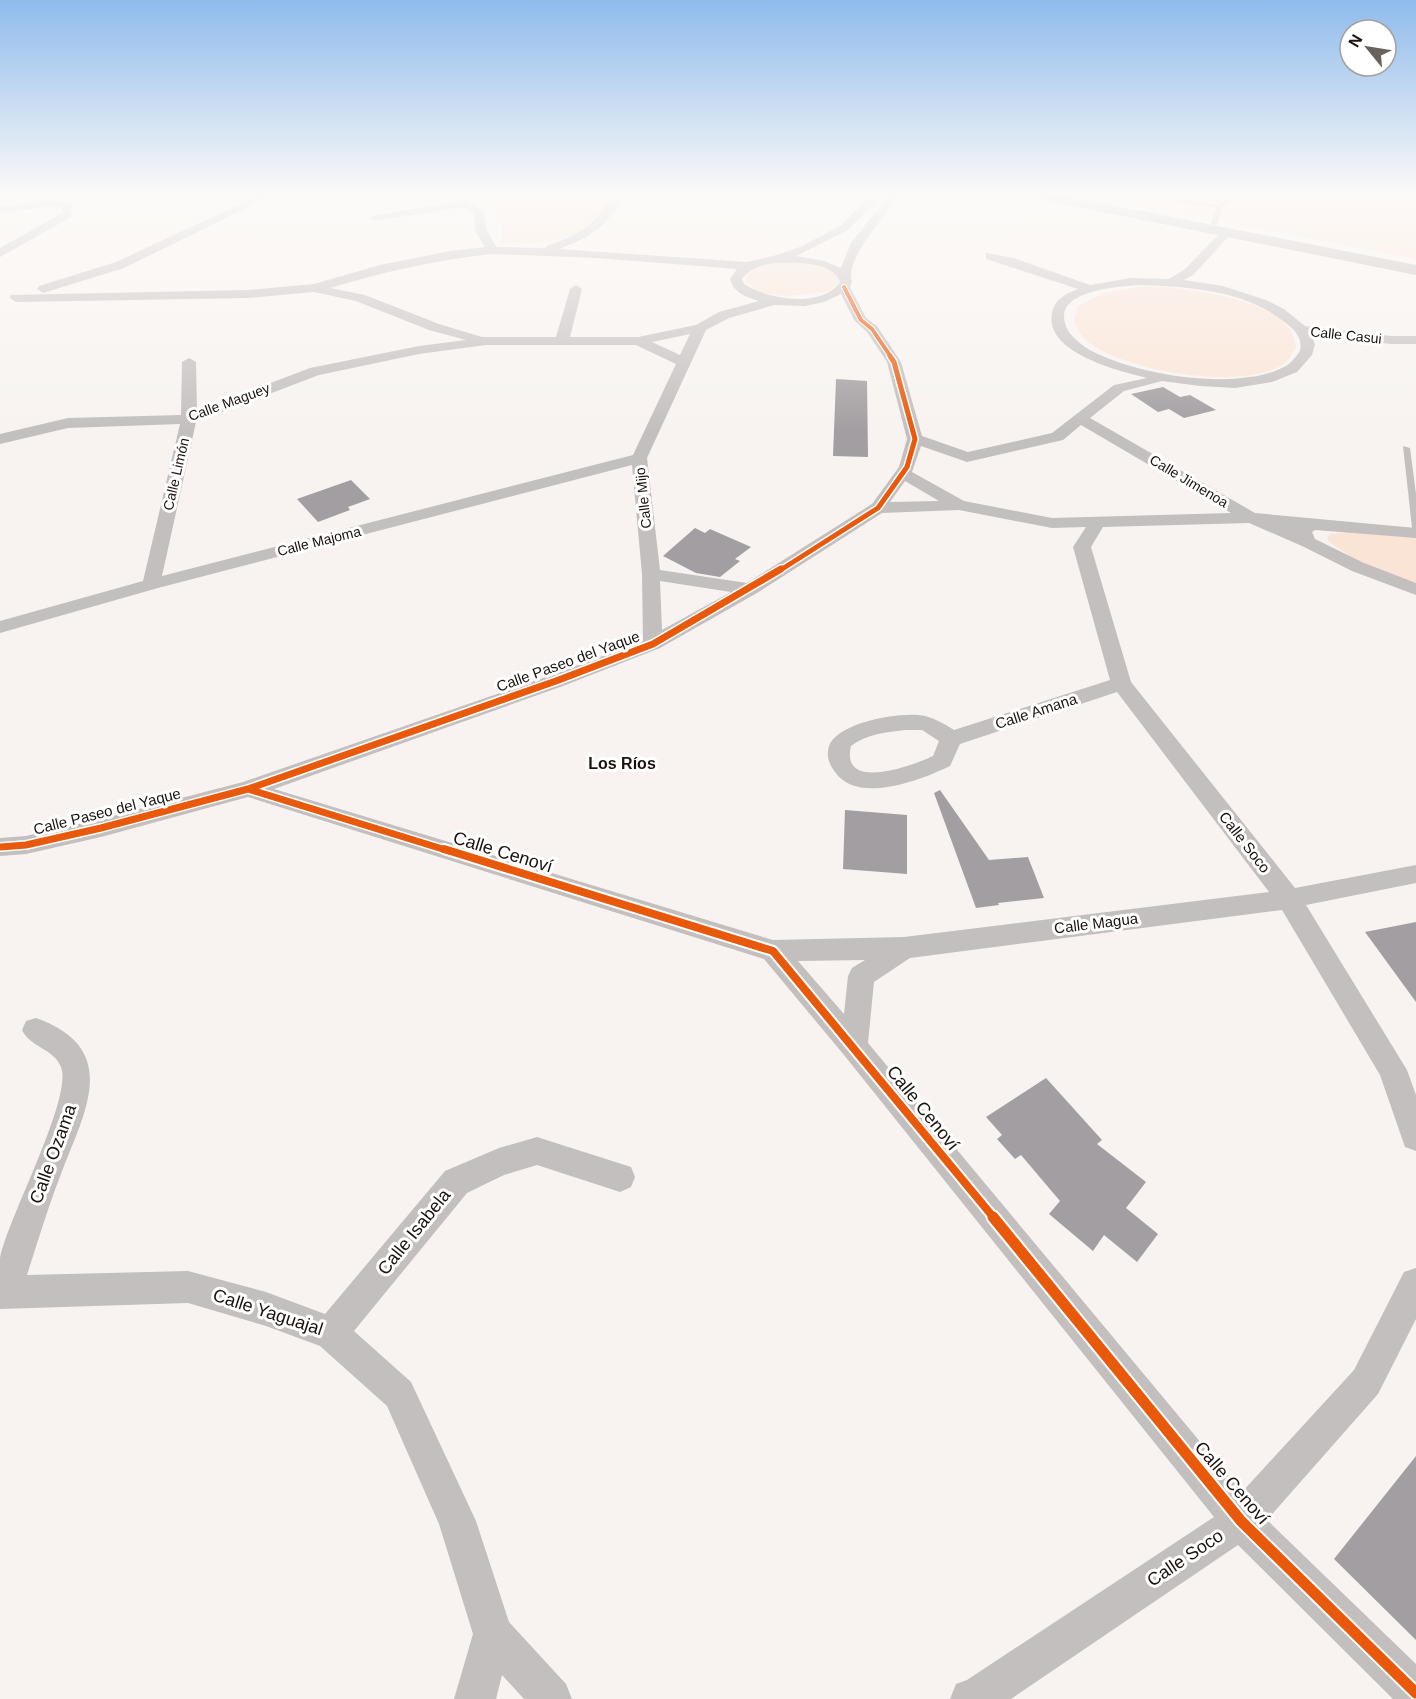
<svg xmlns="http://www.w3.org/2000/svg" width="1416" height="1699" viewBox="0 0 1416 1699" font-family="Helvetica,sans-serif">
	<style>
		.green { fill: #fae4d6 }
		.building { fill: #a39ea1 }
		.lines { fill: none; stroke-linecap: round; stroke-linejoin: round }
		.lane { fill: #c3bfbf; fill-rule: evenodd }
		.street { fill: #c3bfbf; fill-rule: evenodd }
		.primary { fill: #bdb8b7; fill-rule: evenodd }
		.cycleway-far4-casing { stroke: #fff; stroke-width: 6 }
		.cycleway-far3-casing { stroke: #fff; stroke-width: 8 }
		.cycleway-far2-casing { stroke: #fff; stroke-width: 10 }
		.cycleway-far1-casing { stroke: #fff; stroke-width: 12 }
		.cycleway-casing { stroke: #fff; stroke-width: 15 }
		.cycleway-far4 { stroke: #e8590c; stroke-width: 4 }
		.cycleway-far3 { stroke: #e8590c; stroke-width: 5 }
		.cycleway-far2 { stroke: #e8590c; stroke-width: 7 }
		.cycleway-far1 { stroke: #e8590c; stroke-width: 8 }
		.cycleway { stroke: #e8590c; stroke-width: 11 }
		.labels { text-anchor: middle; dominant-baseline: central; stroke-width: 6; stroke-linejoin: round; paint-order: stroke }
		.far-street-label { font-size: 14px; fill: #1a120d; stroke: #fff }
		.street-label { font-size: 15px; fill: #1a120d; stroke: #fff }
		.neighbourhood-label { font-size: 16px; font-weight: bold; fill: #1a120d; stroke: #fff }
		.near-street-label { font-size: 18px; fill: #1a120d; stroke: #fff }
	</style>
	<rect width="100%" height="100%" fill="#f8f3f0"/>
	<path class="green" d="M 480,194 L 609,194 C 605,202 602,212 596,219 C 577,245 529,243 501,243 L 503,217 L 481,201 Z
		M 1083,194 L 1416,194 L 1416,259 Z
		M 767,261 L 814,262 L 834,270 L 839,282 L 828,292 L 784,296 L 759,292 L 746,282 L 748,270 Z
		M 1149,286 C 1185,288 1272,297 1292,333 C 1294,337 1295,343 1296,347 C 1294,350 1291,355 1289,359 C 1256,395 1115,371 1084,338 C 1080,334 1077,327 1074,322 L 1077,308 C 1100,291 1122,289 1149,286 Z
		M 1347,532 L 1416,537 L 1416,585 L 1359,562 L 1329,542 L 1327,538 L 1330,534 Z"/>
	<path class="building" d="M 836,379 L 867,381 L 868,457 L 833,456 Z
		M 1163,387 L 1180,397 L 1190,395 L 1216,410 L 1184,418 L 1169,409 L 1158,412 L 1131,394 Z
		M 351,480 L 370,499 L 348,507 L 350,510 L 318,522 L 297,499 Z
		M 695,528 L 705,533 L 710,529 L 751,547 L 735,559 L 740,561 L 720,577 L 696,573 L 663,556 Z
		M 940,790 L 989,860 L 1028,857 L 1044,898 L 998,903 L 999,905 L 976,908 L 934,793 Z
		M 845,810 L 907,815 L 907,874 L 843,869 Z
		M 1416,922 L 1416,1002 L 1365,932 Z
		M 1046,1078 L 1102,1140 L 1097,1144 L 1146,1182 L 1126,1208 L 1158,1234 L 1137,1262 L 1104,1235 L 1093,1251 L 1049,1214 L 1060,1201 L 1021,1155 L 1015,1159 L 997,1139 L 1002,1135 L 986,1117 Z
		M 1416,1456 L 1416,1640 L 1334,1559 Z"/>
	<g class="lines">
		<path class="lane" d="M 1136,194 L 1147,194 L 1218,205 L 1231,194 L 1237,194 L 1222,208 L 1217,224 L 1214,226 L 1211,224 L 1216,208 Z
			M 1403,446 L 1410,448 L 1416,494 L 1416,531 L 1412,528 Z"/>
		<path class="street" d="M 262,194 L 275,194 L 124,268 L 43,293 L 37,289 L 39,286 L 116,262 Z
			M 456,194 L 466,194 L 468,202 L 483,210 L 487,230 L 496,247 L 545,248 L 547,246 C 583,232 593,228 613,194 L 623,194 C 608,227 592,236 559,249 L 747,262 L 777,255 L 800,247 L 840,226 L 872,194 L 883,194 L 848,230 L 796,256 L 824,261 L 841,268 L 851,243 L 890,194 L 900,194 C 888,214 844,258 852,282 L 850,287 L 866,318 L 877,326 L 901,362 L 922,436 L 968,452 L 1052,433 L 1114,385 L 1147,378 C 1119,371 1044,353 1052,313 C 1054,300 1066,293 1078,289 L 986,259 L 986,253 L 1014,258 L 1090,285 L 1131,278 L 1169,279 L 1185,269 L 1222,231 L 1230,231 L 1230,235 L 1193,275 L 1184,280 L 1223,286 L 1266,300 L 1284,309 L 1305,326 L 1391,336 L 1416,336 L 1416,344 L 1391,344 L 1311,335 L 1315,344 L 1312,355 L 1297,372 L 1272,382 L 1235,388 L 1200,386 L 1162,381 L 1124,391 L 1090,418 L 1255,513 L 1416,528 L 1416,538 L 1315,530 L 1312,532 L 1315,539 L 1364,563 L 1416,583 L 1416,595 L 1352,571 L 1302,546 L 1249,523 L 1103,527 L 1091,547 L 1131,682 L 1295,888 L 1416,865 L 1416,883 L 1306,905 L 1407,1070 L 1416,1095 L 1416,1151 L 1405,1147 L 1380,1075 L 1282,910 L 910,958 L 874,982 L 868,1043 L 1242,1492 L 1354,1370 L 1404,1272 L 1416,1268 L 1416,1319 L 1378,1394 L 1267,1520 L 1416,1664 L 1416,1699 L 1393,1699 L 1238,1545 L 1011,1699 L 950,1699 L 956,1684 L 967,1680 L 1214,1517 L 844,1055 L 764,959 L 248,797 L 101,837 L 26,854 L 0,856 L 0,838 L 26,836 L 101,819 L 243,782 L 549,676 L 643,641 L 642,574 L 632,465 L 158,588 L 0,633 L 0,621 L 143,581 L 180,424 L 68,428 L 0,444 L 0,434 L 68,418 L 181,415 L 182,362 L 189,358 L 196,362 L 197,411 L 310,368 L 419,346 L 466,340 L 429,330 L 356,301 L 314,292 L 248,298 L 16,302 L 10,298 L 11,295 L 248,290 L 314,284 L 380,265 L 450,251 L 485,247 L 475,230 L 474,214 L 462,207 L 376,221 L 370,218 L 376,215 L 457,202 ZM 492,254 L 597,258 L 737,269 L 730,279 C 734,293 746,297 759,301 L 719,312 L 696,325 L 638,337 L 570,337 L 582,289 L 576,285 L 570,289 L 556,337 L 482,337 L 439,324 L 365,295 L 330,288 C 383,272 436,260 492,254 ZM 774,263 C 792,263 832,260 840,282 C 822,309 767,299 744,284 L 742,279 C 750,268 761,265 774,263 ZM 1141,285 C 1190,287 1243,290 1283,321 C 1294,329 1303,337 1300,351 C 1296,356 1291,364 1284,367 C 1237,392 1130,375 1085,347 C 1077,341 1067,333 1065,323 C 1055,290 1121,286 1141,285 ZM 841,294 L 854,320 L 867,332 L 887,362 L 907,439 L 899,467 L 872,504 L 747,583 L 660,570 L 647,458 L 706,330 L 729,318 L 774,305 L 805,306 L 824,302 ZM 690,334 L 680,355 L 652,342 ZM 486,345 L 636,345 L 676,364 L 633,455 L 162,576 L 196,422 L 319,375 L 419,354 ZM 1081,425 L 1231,513 L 1052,518 L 964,501 L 912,472 L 921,446 L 967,462 L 1063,440 ZM 905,481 L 939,501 L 890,502 ZM 959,510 L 1052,528 L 1086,527 L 1073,547 L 1110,680 L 954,730 C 945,724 936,719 925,716 C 902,711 838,722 829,746 C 826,756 829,764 835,772 C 858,805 921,780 950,766 L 960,744 L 1117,692 L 1269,892 L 904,937 L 773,940 L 274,789 L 563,686 L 660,648 L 757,593 L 882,513 ZM 660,581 L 731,592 L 662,630 ZM 906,730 L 922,730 L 939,741 L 933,756 C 914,765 840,793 851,746 C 866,734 887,732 906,730 ZM 865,960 L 852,968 L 848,976 L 844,1014 L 798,961 Z
			M 50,200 L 72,204 L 71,217 L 0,257 L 0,248 L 62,213 L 62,208 L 50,206 L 0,213 L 0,207 Z
			M 36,1018 C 123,1049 84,1113 61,1174 C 48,1207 38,1241 27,1275 L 188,1271 L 266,1292 L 325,1314 L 445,1171 L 499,1148 L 537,1137 L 631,1167 L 635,1177 L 631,1187 L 620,1192 L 537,1165 L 504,1175 L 467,1193 L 354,1331 L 411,1382 L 476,1521 L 509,1622 L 566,1684 L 572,1699 L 524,1699 L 502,1675 L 496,1699 L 454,1699 L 473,1634 L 439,1524 L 387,1406 L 320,1346 L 266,1326 L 188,1303 L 0,1309 C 0,1293 0,1274 0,1258 C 8,1218 73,1098 61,1067 C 54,1049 30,1047 22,1030 L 26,1021 Z"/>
		<path class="primary" d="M 1027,194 L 1055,194 L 1416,265 L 1416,275 L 1034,198 Z"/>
		<g class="cycleway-far4-casing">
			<path id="cycleway-far4" d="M 844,287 L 861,320 L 872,329 L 891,357"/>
		</g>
		<g class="cycleway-far3-casing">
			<path id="cycleway-far3" d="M 779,571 L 878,508 L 907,467 L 915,439 L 894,362 L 890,356"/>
		</g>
		<g class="cycleway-far2-casing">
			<path id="cycleway-far2" d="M 248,789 L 449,851
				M 0,847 L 26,845 L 101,828 L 248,789 L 556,681 L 653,644 L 781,569"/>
		</g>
		<g class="cycleway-far1-casing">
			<path id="cycleway-far1" d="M 444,849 L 773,951 L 994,1218"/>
		</g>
		<g class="cycleway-casing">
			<path id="cycleway" d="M 993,1217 L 1241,1521 L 1416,1693"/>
		</g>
		<use href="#cycleway-far4" class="cycleway-far4"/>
		<use href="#cycleway-far3" class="cycleway-far3"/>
		<use href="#cycleway-far2" class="cycleway-far2"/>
		<use href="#cycleway-far1" class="cycleway-far1"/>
		<use href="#cycleway" class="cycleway"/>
	</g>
	<linearGradient id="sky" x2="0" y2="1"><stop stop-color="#8fbbec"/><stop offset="0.45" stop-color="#fcfaf8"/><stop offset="1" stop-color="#fcfaf8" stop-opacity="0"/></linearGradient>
	<rect width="1416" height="432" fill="url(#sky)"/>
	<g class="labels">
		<g class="far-street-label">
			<text transform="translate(1346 335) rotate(6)">Calle Casui</text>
			<text transform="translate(229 402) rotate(-20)">Calle Maguey</text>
			<text transform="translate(176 474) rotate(-77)">Calle Limón</text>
			<text transform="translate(1189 481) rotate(31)">Calle Jimenoa</text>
			<text transform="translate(643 498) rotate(-96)">Calle Mijo</text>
			<text transform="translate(319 541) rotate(-14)">Calle Majoma</text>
		</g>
		<g class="street-label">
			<text transform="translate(568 661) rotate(-20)">Calle Paseo del Yaque</text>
			<text transform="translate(1036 711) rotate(-18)">Calle Amana</text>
			<text transform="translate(107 811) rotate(-14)">Calle Paseo del Yaque</text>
			<text transform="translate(1245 842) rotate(52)">Calle Soco</text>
			<text transform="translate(1096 923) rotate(-7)">Calle Magua</text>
		</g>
		<g class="neighbourhood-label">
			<text x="622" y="763">Los Ríos</text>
		</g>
		<g class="near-street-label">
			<text transform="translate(503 852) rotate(17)">Calle Cenoví</text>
			<text transform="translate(923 1108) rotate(51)">Calle Cenoví</text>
			<text transform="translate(53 1154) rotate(-70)">Calle Ozama</text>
			<text transform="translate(414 1232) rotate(-51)">Calle Isabela</text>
			<text transform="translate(268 1312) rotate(18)">Calle Yaguajal</text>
			<text transform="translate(1232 1483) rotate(49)">Calle Cenoví</text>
			<text transform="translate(1185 1558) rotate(-34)">Calle Soco</text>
		</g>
	</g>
	<g transform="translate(1368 48) rotate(300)"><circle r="28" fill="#ffffff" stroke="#a3a09e" stroke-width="1.5"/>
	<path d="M0-4.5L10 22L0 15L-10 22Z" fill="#68615c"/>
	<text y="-9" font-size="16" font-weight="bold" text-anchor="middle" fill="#1a120d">N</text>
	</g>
</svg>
